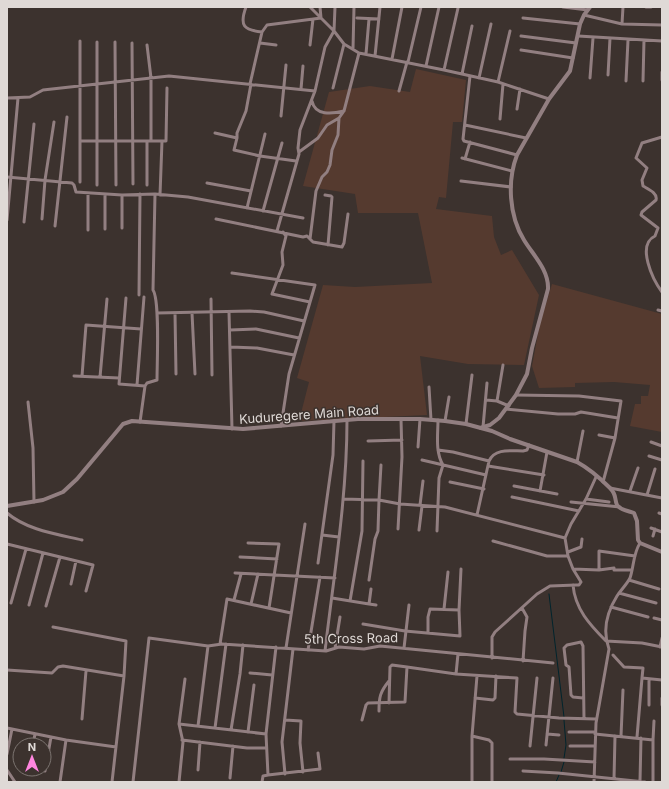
<svg xmlns="http://www.w3.org/2000/svg" width="669" height="789" viewBox="0 0 669 789" font-family="Inter,sans-serif">
	<style>
		.green { fill: #553a2f }
		.lines { fill: none; stroke-linecap: round; stroke-linejoin: round }
		.stream { stroke: #01242c; stroke-width: 1 }
		.minor { stroke: #927f81; stroke-width: 3 }
		.tertiary { stroke: #927f81; stroke-width: 4 }
		.labels { text-anchor: middle; dominant-baseline: central; stroke-width: 3; stroke-linejoin: round; paint-order: stroke }
		.street-label { font-size: 13px; fill: #dfd9d6; stroke: #3c322e }
	</style>
	<rect width="100%" height="100%" fill="#3c322e"/>
	<path class="green" d="M 416,69 L 466,80 L 462,122 L 453,122 L 446,198 L 439,197 L 436,209 L 492,216 L 494,237 L 501,255 L 512,250 L 539,295 L 524,365 L 468,364 L 420,356 L 427,415 L 299,421 L 309,382 L 297,378 L 323,285 L 355,287 L 432,283 L 418,213 L 358,213 L 355,194 L 303,186 L 329,92 L 370,86 L 410,92 Z
		M 552,284 L 662,314 L 662,432 L 630,426 L 635,404 L 641,404 L 641,396 L 648,396 L 650,385 L 614,382 L 575,383 L 575,387 L 539,388 L 532,366 L 540,323 Z"/>
	<g class="lines">
		<path class="stream" d="M 549,594 L 564,717
			M 564,758 L 566,745 L 564,720
			M 561,772 L 564,762
			M 556,782 L 559,775"/>
		<path class="minor" d="M 246,7 C 239,26 244,30 262,32
			M 310,7 L 334,31 L 344,44 L 359,53 L 444,70 L 498,82 L 549,99
			M 563,7 L 588,10
			M 646,7 L 651,7
			M 584,15 L 622,24 L 662,25
			M 357,18 L 379,19
			M 523,18 L 580,24
			M 622,24 L 623,7
			M 521,36 L 576,43
			M 578,36 L 662,41
			M 80,41 L 80,182
			M 97,42 L 97,185
			M 115,42 L 116,185
			M 132,43 L 133,184
			M 260,43 L 276,45
			M 147,45 L 151,78 L 151,141
			M 310,45 L 313,19
			M 353,49 L 354,7
			M 521,50 L 573,58
			M 366,54 L 369,19
			M 375,56 L 380,7
			M 392,59 L 402,7
			M 408,62 L 421,7
			M 426,66 L 439,7
			M 444,70 L 458,8
			M 462,74 L 472,26
			M 608,75 L 610,38
			M 470,76 L 463,139 L 464,141 L 517,155
			M 479,78 L 491,24
			M 590,78 L 593,38
			M 662,80 L 662,72
			M 626,81 L 628,40
			M 643,81 L 644,40
			M 498,82 L 510,31
			M 250,84 L 262,32 L 267,25 L 321,18 L 320,7
			M 333,88 L 344,44
			M 301,89 L 303,66
			M 399,91 L 407,62
			M 7,98 L 30,97 L 43,90 L 169,76 L 315,91
			M 312,101 C 315,116 332,114 344,111
			M 517,109 L 520,89
			M 281,116 L 286,65
			M 500,119 L 503,84
			M 465,125 L 526,138
			M 215,133 L 237,138 L 234,150 L 260,156 L 296,161
			M 662,137 L 642,143 L 636,158 L 647,168 L 642,180 L 643,186 C 648,189 658,193 656,200 L 642,212 L 641,215 L 658,228 L 655,236 C 636,245 653,280 662,292
			M 237,138 L 237,133 L 246,111 L 251,84
			M 80,141 L 166,141 L 167,88
			M 147,141 L 147,185
			M 299,152 L 318,138 L 327,125 L 339,118
			M 462,158 L 512,171
			M 465,159 L 470,142
			M 7,177 L 72,183 L 74,185 L 76,192 L 122,195 L 155,194 L 188,197 L 303,218
			M 461,181 L 511,187
			M 207,183 L 251,191
			M 122,195 L 122,228
			M 160,195 L 162,141
			M 325,195 L 331,196 L 332,197 L 328,245
			M 247,208 L 265,134
			M 263,211 L 282,143
			M 42,219 L 45,180 L 54,122
			M 216,219 L 303,237 L 307,236 L 313,242 L 342,247 L 344,243 L 348,214
			M 7,220 L 18,98
			M 24,222 L 34,124
			M 55,226 L 67,117
			M 105,229 L 105,194
			M 88,230 L 88,193
			M 277,231 L 299,154 L 298,148 L 300,130 L 315,91 L 325,47 L 334,31 L 335,7
			M 283,232 L 286,236 L 282,252 L 283,265 L 272,294 L 310,302
			M 310,239 L 316,191 L 322,177 L 327,172 L 330,165 L 332,150 L 338,135 L 339,118 L 344,111 L 359,53
			M 232,273 L 315,285 L 289,374 L 281,426
			M 139,295 L 140,194
			M 126,298 L 119,384 L 145,386
			M 211,299 L 212,375
			M 658,310 L 662,311
			M 229,312 L 232,429
			M 157,313 L 250,311 L 264,312 L 304,321
			M 175,313 L 176,374
			M 192,313 L 195,374
			M 230,330 L 256,329 L 299,338
			M 231,347 L 257,348 L 294,355
			M 74,376 L 119,378
			M 82,376 L 86,325 L 141,329
			M 100,377 L 107,299
			M 137,385 L 144,297
			M 429,387 L 431,420
			M 516,395 L 579,396 L 621,401 L 615,438 L 603,482
			M 486,400 L 497,401 L 509,406
			M 497,401 L 503,365
			M 28,402 L 33,448 L 34,502
			M 506,409 L 558,414 L 575,414 L 581,412 L 618,418
			M 445,421 L 449,397
			M 140,422 L 145,386 L 147,383 L 157,380 C 157,364 160,300 153,290 L 155,194
			M 466,424 L 472,375
			M 483,427 L 487,383
			M 599,435 L 615,438
			M 368,441 L 402,440
			M 651,442 L 662,446
			M 418,447 L 420,419
			M 438,450 L 453,452 L 489,461
			M 649,456 L 662,460
			M 422,460 L 486,475
			M 577,462 L 583,431
			M 488,466 L 544,475
			M 450,482 L 484,489
			M 514,486 L 557,494
			M 610,488 L 662,498
			M 540,491 L 547,452
			M 630,491 L 638,468
			M 647,495 L 655,469
			M 512,497 L 579,511
			M 343,499 L 379,500 L 400,504 L 445,507 L 565,538
			M 586,499 L 609,502
			M 571,502 L 620,507
			M 420,505 L 423,481
			M 7,513 C 27,530 56,534 82,540
			M 659,513 L 662,514
			M 477,515 L 489,461 C 495,448 511,451 523,451 L 527,450 L 529,445
			M 651,528 L 662,532
			M 398,529 L 402,457 L 401,419
			M 419,530 L 422,506
			M 437,531 L 439,478 L 443,465 C 435,452 438,434 438,420
			M 322,535 L 339,537
			M 653,536 L 655,529
			M 493,541 L 547,556 L 568,556
			M 248,543 L 279,544 L 269,608
			M 7,544 L 93,565 L 86,591
			M 568,552 L 581,547 L 582,539
			M 240,557 L 277,559
			M 318,563 L 333,455 L 334,421
			M 573,569 L 599,570 L 599,551 L 635,556
			M 599,570 L 614,568 L 614,570 L 632,570
			M 235,573 L 335,578
			M 369,580 L 375,539 L 378,531 L 379,500 L 381,465
			M 629,580 L 659,589
			M 71,584 L 76,561
			M 573,585 C 575,609 590,625 606,641 L 642,643 L 662,647
			M 619,593 L 656,603
			M 332,598 L 369,604 L 371,589
			M 234,600 L 241,574
			M 350,601 L 362,531 L 363,461
			M 11,603 L 26,549
			M 251,604 L 258,574
			M 369,604 L 376,605
			M 29,605 L 43,553
			M 46,606 L 60,557
			M 611,607 L 648,617
			M 522,608 L 527,617 L 525,631 L 523,661
			M 444,609 L 448,572
			M 654,618 L 662,620
			M 363,624 L 405,631 L 460,636 L 459,610 L 461,569
			M 53,627 L 126,641 L 124,676 L 112,782
			M 428,633 L 428,617 L 430,609 L 459,610
			M 220,644 L 227,599 L 291,613
			M 660,647 L 662,638
			M 286,648 L 305,524
			M 335,648 L 340,617
			M 404,648 L 409,605
			M 308,650 L 320,577
			M 325,651 C 334,574 347,497 347,420
			M 613,655 L 624,667 L 643,668 L 642,678 L 662,680
			M 492,658 L 492,637 L 495,632 L 537,594 L 550,586 L 576,585 L 579,585 L 581,582 L 573,569 L 568,556 L 565,538 L 571,524 L 586,499 L 596,477
			M 7,670 L 52,673 L 58,667 L 63,666 L 124,676
			M 250,673 L 272,675
			M 456,674 L 458,654
			M 477,676 L 472,736 L 489,740 L 492,743 L 492,782
			M 185,679 L 179,724 L 266,734 L 268,775 L 320,769 L 318,753
			M 475,698 L 493,700 L 495,698 L 496,676
			M 583,698 L 573,697 L 571,695 L 569,667 L 566,665 L 564,648 L 567,645 L 581,642 L 583,646 L 584,719
			M 389,703 L 390,667 L 392,665 L 407,667
			M 649,705 L 649,679
			M 662,705 L 662,698
			M 379,711 C 379,697 380,692 389,681
			M 82,719 L 86,671
			M 285,720 L 301,721 L 300,743 L 303,772
			M 362,720 L 366,705 L 368,703 L 405,702 L 407,667 L 456,674 L 517,678 L 515,712 L 517,714 L 559,718 L 596,719
			M 198,726 L 208,646
			M 7,728 L 12,729 L 7,754
			M 215,728 L 226,644
			M 12,729 L 66,740
			M 231,730 L 240,674 L 243,645
			M 248,732 L 254,685
			M 569,732 L 595,732
			M 266,734 L 276,647
			M 547,734 L 559,735
			M 595,734 L 653,740 L 654,721
			M 621,736 L 623,690
			M 637,737 L 642,678
			M 182,740 L 247,748 L 266,748
			M 33,745 L 35,734
			M 546,745 L 553,678
			M 530,746 L 537,678
			M 570,746 L 595,746
			M 510,759 L 544,759 L 595,762
			M 7,770 L 15,782
			M 28,770 L 28,769
			M 198,770 L 200,742
			M 45,771 L 51,737
			M 523,771 L 558,773 L 645,782
			M 285,774 L 282,742 L 293,649
			M 230,778 L 233,746
			M 614,779 L 615,736
			M 640,781 L 641,738
			M 60,782 L 66,740 L 116,747
			M 133,782 L 149,638 L 208,646 L 222,644 L 326,651 L 339,647 L 364,649 L 380,646 L 553,663
			M 179,782 L 183,742 L 179,724
			M 262,782 L 263,776 L 268,775
			M 472,782 L 472,736
			M 594,782 L 596,723 L 609,649 C 602,630 607,612 617,596 C 621,590 627,584 630,578 C 634,566 633,554 640,543
			M 653,782 L 653,740"/>
		<path class="tertiary" d="M 480,428 L 490,425 L 499,418 L 516,395 L 527,374 L 532,348 L 548,289 C 549,270 533,255 524,240 C 509,216 507,181 517,155 L 549,99 L 570,71 L 580,24 L 584,15 L 590,7
			M 7,506 L 43,500 L 63,492 L 77,479 L 123,424 L 132,421 L 243,429 L 358,419 L 420,419 L 445,421 L 466,424 L 492,431 L 510,439 L 577,462 C 588,468 600,478 610,488 C 617,495 614,498 617,505 C 620,510 629,511 634,513 L 637,521 L 638,540 L 640,543 L 662,552"/>
	</g>
	<g class="labels">
		<g class="street-label">
			<text transform="translate(309 414) rotate(-4)">Kuduregere Main Road</text>
			<text transform="translate(351 638) rotate(-1)">5th Cross Road</text>
		</g>
	</g>
	<rect width="669" height="789" fill="none" stroke="#dfd9d6" stroke-width="16"/>
	<g transform="translate(32 757)"><circle r="19" fill="#3c322e" stroke="#7d7571"/>
	<path d="M0-3L7 15L0 10L-7 15Z" fill="#ff85df"/>
	<text y="-6" font-size="11" font-weight="bold" text-anchor="middle" fill="#dfd9d6">N</text>
	</g>
</svg>
